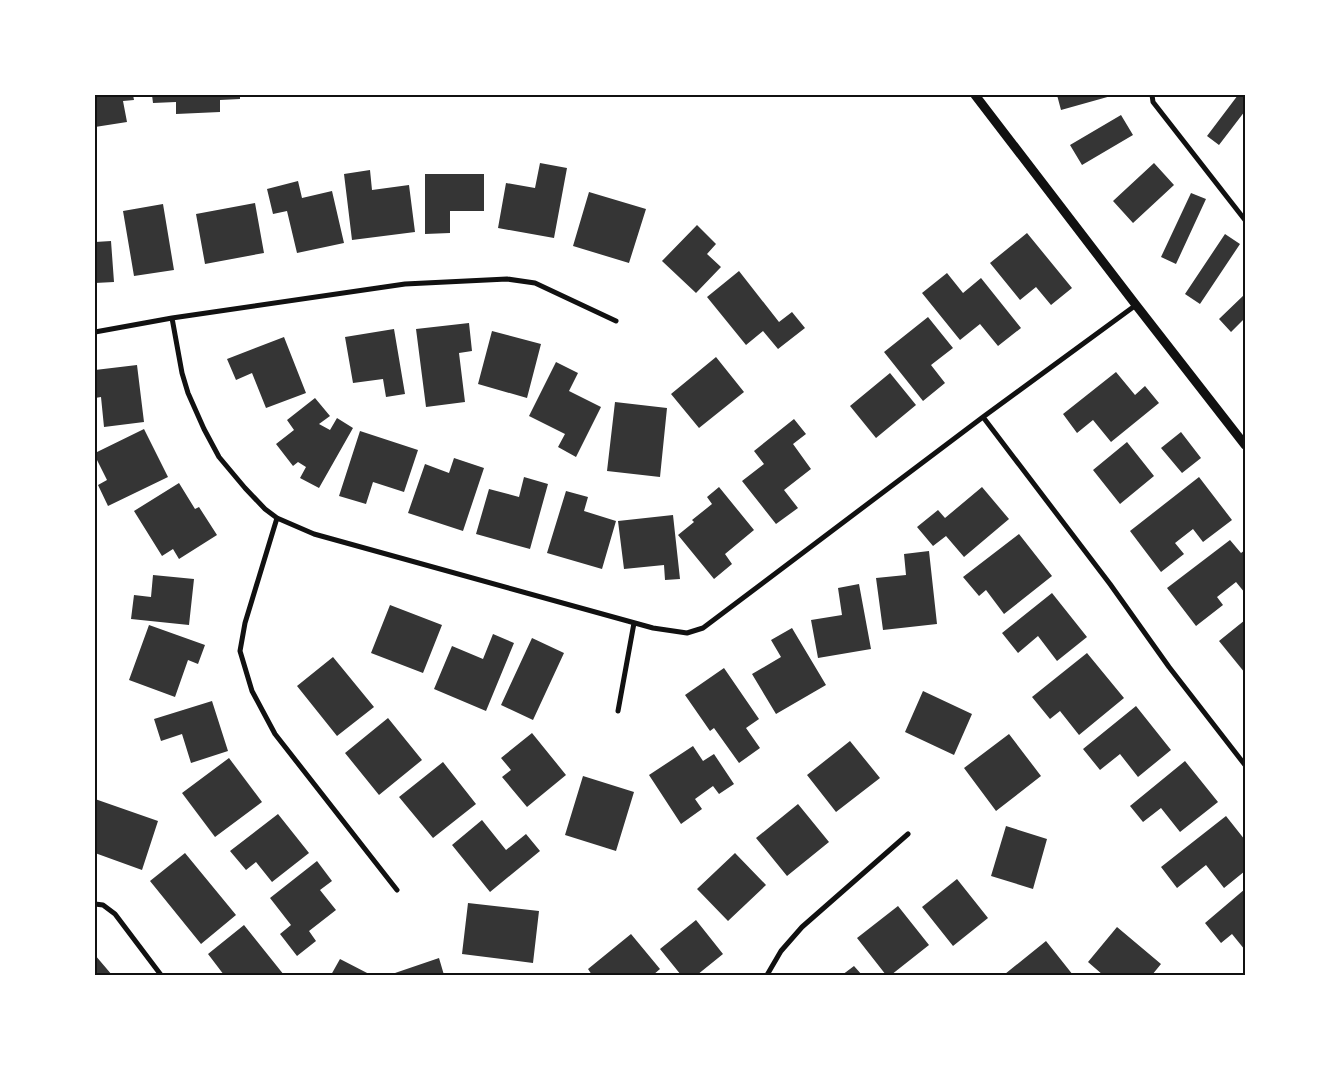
<svg xmlns="http://www.w3.org/2000/svg" width="1340" height="1070" viewBox="0 0 1340 1070" font-family="Arial,sans-serif">
	<style>
		.building { fill: #353535 }
		.lines { fill: none; stroke-linecap: round; stroke-linejoin: round }
		.minor { stroke: #111; stroke-width: 5 }
		.tertiary { stroke: #111; stroke-width: 9 }
		.neatline { fill: none; stroke: #111; stroke-width: 2 }
	</style>
	<rect width="100%" height="100%" fill="#fff"/>
	<path class="building" d="M 95,95 L 133,95 L 134,100 L 123,101 L 127,122 L 95,127 Z
		M 152,95 L 240,95 L 240,99 L 220,100 L 220,112 L 176,114 L 176,102 L 153,103 Z
		M 1057,95 L 1111,95 L 1111,96 L 1061,110 Z
		M 1238,95 L 1245,95 L 1245,111 L 1219,145 L 1207,136 Z
		M 1121,115 L 1133,135 L 1082,165 L 1070,145 Z
		M 540,163 L 567,168 L 554,238 L 498,228 L 506,183 L 535,188 Z
		M 1154,163 L 1174,185 L 1133,223 L 1113,201 Z
		M 370,170 L 372,190 L 409,185 L 415,232 L 352,240 L 344,174 Z
		M 425,174 L 484,174 L 484,211 L 450,211 L 450,233 L 425,234 Z
		M 298,181 L 302,198 L 332,191 L 344,243 L 297,253 L 287,211 L 273,214 L 267,189 Z
		M 589,192 L 646,209 L 629,263 L 573,246 Z
		M 1191,193 L 1206,199 L 1176,264 L 1161,257 Z
		M 255,203 L 264,253 L 205,264 L 196,214 Z
		M 163,204 L 174,270 L 134,276 L 123,211 Z
		M 697,225 L 716,244 L 707,254 L 721,267 L 696,293 L 662,261 Z
		M 1027,233 L 1072,288 L 1051,305 L 1036,287 L 1020,300 L 990,263 Z
		M 1225,234 L 1240,244 L 1200,304 L 1185,294 Z
		M 111,241 L 114,282 L 95,283 L 95,242 Z
		M 739,271 L 779,322 L 792,312 L 805,328 L 778,349 L 763,331 L 746,345 L 707,297 Z
		M 947,273 L 963,293 L 981,278 L 1021,328 L 998,346 L 980,324 L 960,340 L 922,293 Z
		M 1245,294 L 1245,318 L 1231,332 L 1219,319 Z
		M 928,317 L 953,348 L 931,365 L 945,383 L 923,401 L 884,352 Z
		M 469,323 L 472,351 L 459,353 L 465,402 L 426,407 L 416,329 Z
		M 394,329 L 405,394 L 386,397 L 383,379 L 353,383 L 345,337 Z
		M 492,331 L 541,344 L 527,398 L 478,384 Z
		M 284,337 L 306,393 L 266,408 L 252,373 L 236,380 L 227,359 Z
		M 716,357 L 744,392 L 699,428 L 671,394 Z
		M 556,362 L 578,373 L 569,391 L 601,407 L 576,457 L 558,447 L 565,434 L 529,416 Z
		M 137,365 L 144,422 L 104,427 L 101,397 L 95,398 L 95,370 Z
		M 1116,372 L 1135,395 L 1145,386 L 1159,403 L 1111,442 L 1093,420 L 1077,433 L 1063,414 Z
		M 890,373 L 916,405 L 876,438 L 850,406 Z
		M 315,398 L 330,416 L 319,424 L 330,430 L 337,418 L 353,428 L 319,488 L 300,478 L 306,467 L 298,462 L 293,466 L 276,444 L 294,430 L 287,420 Z
		M 615,402 L 667,408 L 660,477 L 607,471 Z
		M 794,419 L 806,434 L 793,444 L 811,469 L 784,490 L 798,508 L 776,524 L 742,481 L 764,464 L 754,451 Z
		M 144,429 L 168,477 L 108,506 L 98,485 L 107,480 L 95,456 L 95,453 Z
		M 360,431 L 418,450 L 404,492 L 373,482 L 366,504 L 339,496 Z
		M 1181,432 L 1201,458 L 1182,473 L 1161,448 Z
		M 1127,442 L 1154,476 L 1120,504 L 1093,470 Z
		M 454,458 L 484,468 L 463,531 L 408,513 L 425,464 L 449,473 Z
		M 524,477 L 548,484 L 530,549 L 476,534 L 489,489 L 519,497 Z
		M 1199,477 L 1232,520 L 1203,542 L 1193,529 L 1175,543 L 1184,554 L 1161,572 L 1130,531 Z
		M 179,483 L 195,509 L 199,507 L 217,535 L 179,559 L 173,549 L 162,556 L 134,511 Z
		M 719,487 L 754,530 L 725,554 L 732,564 L 714,579 L 678,535 L 694,522 L 692,520 L 712,504 L 707,497 Z
		M 982,487 L 1009,519 L 964,557 L 946,536 L 933,546 L 917,527 L 938,510 L 945,518 Z
		M 566,491 L 588,497 L 584,511 L 616,521 L 602,569 L 547,553 Z
		M 673,515 L 680,579 L 665,580 L 664,565 L 624,569 L 618,521 Z
		M 1019,534 L 1052,576 L 1004,614 L 986,590 L 979,596 L 963,577 Z
		M 1230,540 L 1241,553 L 1245,550 L 1245,593 L 1236,582 L 1217,597 L 1223,605 L 1196,626 L 1167,588 Z
		M 929,551 L 937,624 L 883,630 L 876,578 L 906,575 L 904,554 Z
		M 153,575 L 194,579 L 189,625 L 131,619 L 134,595 L 151,597 Z
		M 859,584 L 871,649 L 818,658 L 811,620 L 842,615 L 838,588 Z
		M 1052,593 L 1087,637 L 1057,661 L 1038,636 L 1018,653 L 1002,633 Z
		M 390,605 L 442,625 L 423,673 L 371,653 Z
		M 1245,620 L 1245,673 L 1219,641 Z
		M 149,625 L 205,645 L 198,664 L 188,660 L 175,697 L 129,680 Z
		M 792,628 L 826,685 L 776,714 L 752,674 L 781,657 L 771,640 Z
		M 493,634 L 514,643 L 486,711 L 434,689 L 452,646 L 483,659 Z
		M 532,638 L 564,653 L 533,720 L 501,705 Z
		M 1087,653 L 1124,698 L 1079,735 L 1060,711 L 1050,719 L 1032,697 Z
		M 333,657 L 374,707 L 337,736 L 297,686 Z
		M 724,668 L 759,719 L 746,728 L 760,748 L 739,763 L 714,728 L 710,731 L 685,695 Z
		M 923,691 L 972,714 L 954,755 L 905,732 Z
		M 212,701 L 228,751 L 191,763 L 182,734 L 161,741 L 154,719 Z
		M 1136,706 L 1171,750 L 1138,777 L 1120,754 L 1100,770 L 1083,749 Z
		M 388,718 L 422,760 L 379,795 L 345,753 Z
		M 532,733 L 566,775 L 527,807 L 502,777 L 511,770 L 501,758 Z
		M 1009,734 L 1041,776 L 996,811 L 964,768 Z
		M 850,741 L 880,778 L 836,812 L 807,775 Z
		M 693,746 L 703,761 L 714,754 L 734,784 L 719,794 L 713,786 L 695,799 L 702,809 L 681,824 L 649,775 Z
		M 229,758 L 262,802 L 215,837 L 182,793 Z
		M 1185,761 L 1218,802 L 1180,832 L 1161,808 L 1143,822 L 1130,806 Z
		M 443,762 L 476,804 L 433,838 L 399,797 Z
		M 583,776 L 634,792 L 616,851 L 565,835 Z
		M 95,799 L 158,821 L 142,870 L 95,853 Z
		M 798,804 L 829,842 L 787,876 L 756,838 Z
		M 278,814 L 309,853 L 272,882 L 256,862 L 246,870 L 230,851 Z
		M 1226,816 L 1245,840 L 1245,871 L 1224,888 L 1206,865 L 1177,888 L 1161,867 Z
		M 482,820 L 506,850 L 526,834 L 540,851 L 490,892 L 452,845 Z
		M 1006,826 L 1047,839 L 1033,889 L 991,876 Z
		M 185,853 L 236,915 L 201,944 L 150,881 Z
		M 735,853 L 766,885 L 728,921 L 697,889 Z
		M 317,861 L 332,881 L 320,890 L 336,910 L 309,931 L 316,941 L 297,956 L 280,934 L 291,925 L 270,898 Z
		M 957,879 L 988,918 L 953,946 L 922,907 Z
		M 1245,889 L 1245,950 L 1232,934 L 1221,943 L 1205,923 Z
		M 468,903 L 539,911 L 533,963 L 462,954 Z
		M 898,906 L 929,945 L 891,975 L 886,975 L 857,938 Z
		M 696,920 L 723,954 L 697,975 L 681,975 L 660,949 Z
		M 244,925 L 284,975 L 224,975 L 208,954 Z
		M 1117,927 L 1161,964 L 1152,975 L 1103,975 L 1088,962 Z
		M 631,934 L 660,969 L 653,975 L 592,975 L 588,969 Z
		M 1046,941 L 1073,975 L 1006,975 L 1005,974 Z
		M 95,955 L 112,975 L 95,975 Z
		M 439,958 L 444,975 L 396,975 L 395,973 Z
		M 340,959 L 371,975 L 331,975 Z
		M 854,966 L 862,975 L 842,975 Z"/>
	<g class="lines">
		<path class="minor" d="M 1152,95 L 1153,102 L 1245,220
			M 172,318 L 182,373 L 188,393 L 204,429 L 219,457 L 245,488 L 265,509 L 277,518 L 314,534 L 653,628 L 687,633 L 703,628 L 983,417 L 1136,305
			M 95,332 L 172,318 L 405,284 L 507,279 L 535,283 L 616,321
			M 983,417 L 1110,584 L 1169,667 L 1245,765
			M 277,518 L 245,623 L 240,651 L 252,691 L 275,734 L 397,890
			M 618,711 L 634,623
			M 95,904 L 103,905 L 115,914 L 161,975
			M 767,975 L 781,951 L 802,927 L 908,834"/>
		<path class="tertiary" d="M 975,95 L 1136,305 L 1245,445"/>
	</g>
	<rect width="1340" height="1070" fill="none" stroke="#ffffff" stroke-width="192"/>
	<rect x="96" y="96" width="1148" height="878" class="neatline"/>
</svg>
